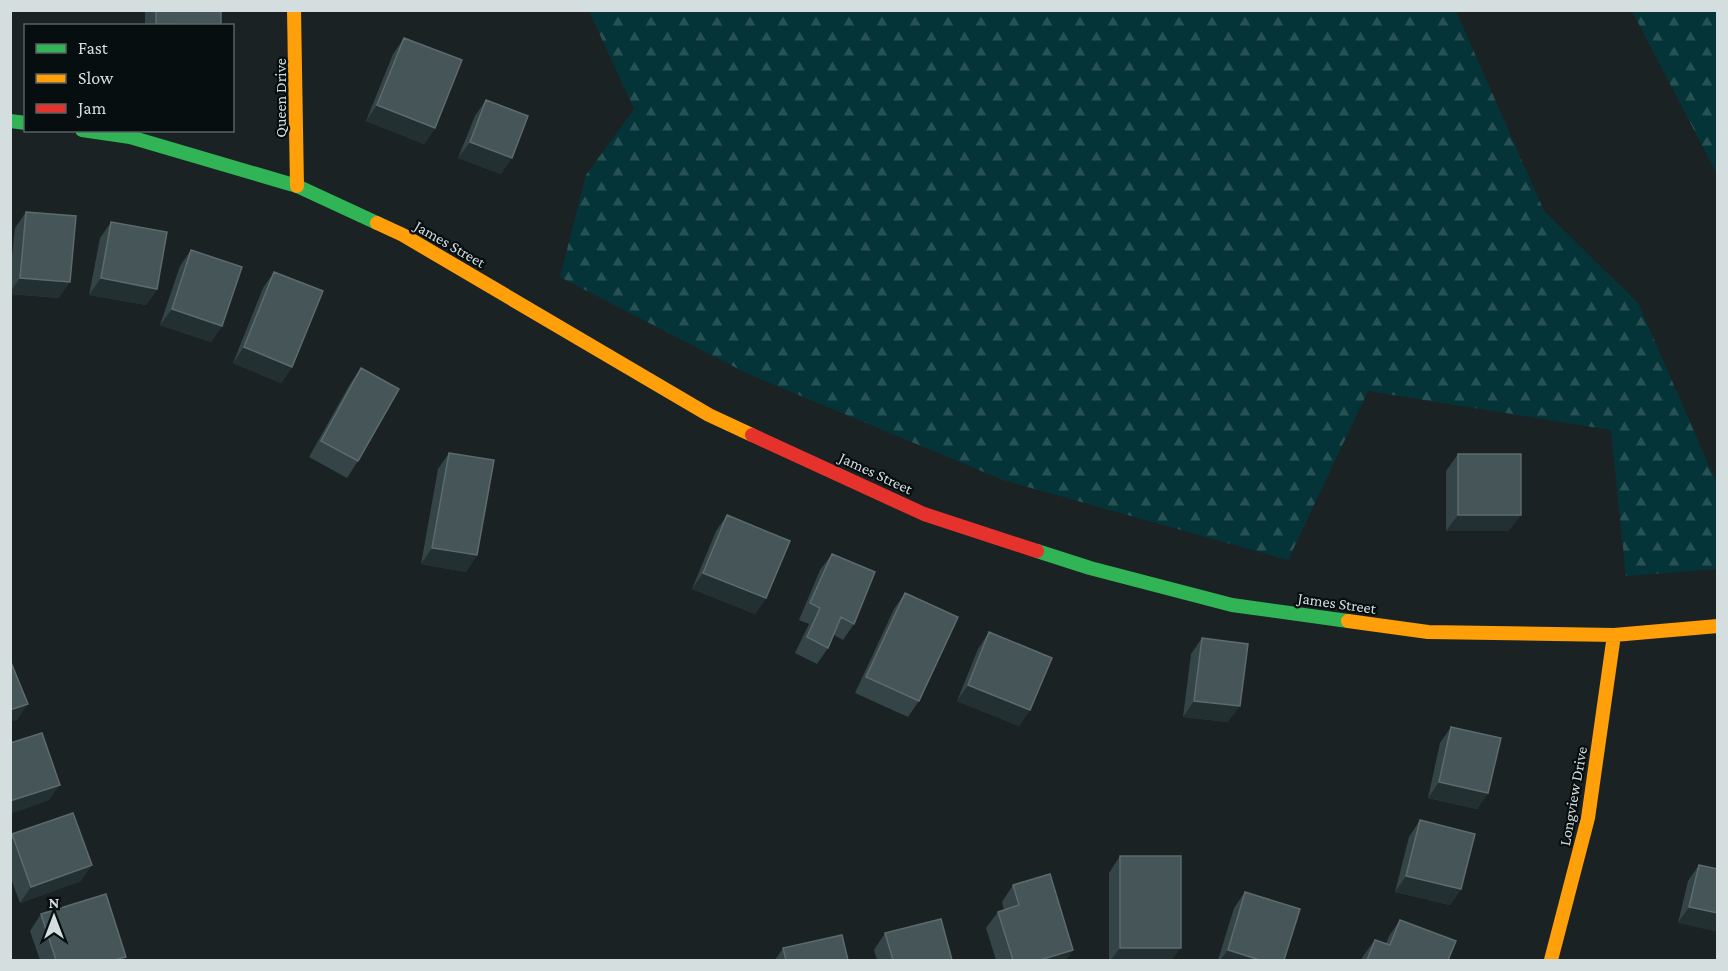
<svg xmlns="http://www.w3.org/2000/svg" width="1728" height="971" viewBox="0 0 1728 971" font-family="'Crimson Pro',serif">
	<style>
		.forest { fill: url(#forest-firs) }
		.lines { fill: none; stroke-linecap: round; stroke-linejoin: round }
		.fast { stroke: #30b455; stroke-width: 14 }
		.slow { stroke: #ff9f0a; stroke-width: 14 }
		.jam { stroke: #e5322d; stroke-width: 14 }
		.wall { fill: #354547 }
		.shaded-wall { fill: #233032 }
		.building { fill: #465658; stroke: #5c6b6d; stroke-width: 1.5 }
		.labels { text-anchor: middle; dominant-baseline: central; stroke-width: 4.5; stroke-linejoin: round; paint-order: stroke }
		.street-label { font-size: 16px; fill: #d4dedf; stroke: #070e0f }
	</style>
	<defs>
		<pattern id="forest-firs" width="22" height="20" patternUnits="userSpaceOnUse" patternTransform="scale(1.5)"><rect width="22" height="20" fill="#043438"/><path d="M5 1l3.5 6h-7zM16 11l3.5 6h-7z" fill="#285154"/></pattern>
	</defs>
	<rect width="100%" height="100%" fill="#1a2224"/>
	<path class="forest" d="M 589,11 L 1456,11 L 1544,211 L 1638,303 L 1717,484 L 1717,569 L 1626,576 L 1611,430 L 1368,391 L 1288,560 L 1003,480 L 748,374 L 560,277 L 586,175 L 634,109 Z
		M 1632,11 L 1717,11 L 1717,174 Z"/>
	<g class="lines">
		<path class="fast" d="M 10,121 L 26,123
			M 82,130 L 130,137 L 297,186 L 377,223
			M 1037,551 L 1090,568 L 1232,605 L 1348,621"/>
		<path class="slow" d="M 294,10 L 297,186
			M 377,223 L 403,235 L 709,415 L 752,435
			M 1348,621 L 1428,632 L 1614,635 L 1718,626
			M 1551,960 L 1588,818 L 1614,635"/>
		<path class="jam" d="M 752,435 L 924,514 L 1037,551"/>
	</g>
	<path class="wall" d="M 145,10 L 221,10 L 221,26 L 145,26 Z
		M 404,38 L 435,128 L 424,144 L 366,121 L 393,54 Z
		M 486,100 L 501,174 L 458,158 L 475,116 Z
		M 26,212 L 59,298 L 10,294 L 10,275 L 15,228 Z
		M 111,222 L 157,289 L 146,305 L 89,295 L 100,238 Z
		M 191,250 L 222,326 L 211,342 L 160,325 L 180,266 Z
		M 274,272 L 292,367 L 281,383 L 233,363 L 263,288 Z
		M 361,368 L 358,461 L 347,478 L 309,457 L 350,384 Z
		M 449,453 L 477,555 L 466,572 L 421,564 L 438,469 Z
		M 1458,454 L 1509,531 L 1446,531 L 1446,471 Z
		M 727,515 L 766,598 L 755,614 L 692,589 L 716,531 Z
		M 832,554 L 854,624 L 843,640 L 834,635 L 828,648 L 817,664 L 795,653 L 809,624 L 799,620 L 820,570 Z
		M 905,593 L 919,701 L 908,717 L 855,693 L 894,609 Z
		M 989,632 L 1030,710 L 1019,726 L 957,701 L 978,649 Z
		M 1202,638 L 1228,722 L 1183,717 L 1191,654 Z
		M 1451,727 L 1488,793 L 1477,809 L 1428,798 L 1440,743 Z
		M 1420,820 L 1461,889 L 1450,905 L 1395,892 L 1409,837 Z
		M 12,834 L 81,881 L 20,903 L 10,876 L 10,837 Z
		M 1120,856 L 1172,960 L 1109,960 L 1109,873 Z
		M 1699,865 L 1718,869 L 1678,923 L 1688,881 Z
		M 1013,885 L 1066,960 L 996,960 L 986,928 L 998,912 L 1004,910 L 1002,902 Z
		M 1245,892 L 1284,960 L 1218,960 L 1234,908 Z
		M 41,914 L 124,960 L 40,960 L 30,931 Z
		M 1400,920 L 1448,960 L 1361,960 L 1363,956 L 1375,940 L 1386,944 L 1389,936 Z
		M 885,933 L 952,960 L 877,960 L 874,950 Z
		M 783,948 L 848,960 L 775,960 Z"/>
	<path class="shaded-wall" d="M 156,24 L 176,24 L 175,26 L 155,26 Z
		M 377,105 L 435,128 L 424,144 L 366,121 Z
		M 470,142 L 512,158 L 501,174 L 458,158 Z
		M 20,278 L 70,282 L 59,298 L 10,294 L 10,292 Z
		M 101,278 L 157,289 L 146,305 L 89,295 Z
		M 172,309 L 222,326 L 211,342 L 160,325 Z
		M 244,347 L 292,367 L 281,383 L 233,363 Z
		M 1458,515 L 1521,515 L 1509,531 L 1446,531 Z
		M 432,548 L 477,555 L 466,572 L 421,564 Z
		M 703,573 L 766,598 L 755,614 L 692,589 Z
		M 968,685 L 1030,710 L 1019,726 L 957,701 Z
		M 1194,701 L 1240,706 L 1228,722 L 1183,717 Z
		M 28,704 L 17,720 L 10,722 L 10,710 Z
		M 1439,782 L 1488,793 L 1477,809 L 1428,798 Z
		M 60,785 L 48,801 L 10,814 L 10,801 Z
		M 92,865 L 81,881 L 20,903 L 31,887 Z
		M 1406,876 L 1461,889 L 1450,905 L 1395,892 Z
		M 1689,907 L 1718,913 L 1718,932 L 1678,923 Z
		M 1120,948 L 1181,948 L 1172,960 L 1111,960 Z
		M 1073,950 L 1066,960 L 1040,960 Z
		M 1228,950 L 1260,960 L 1220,960 Z
		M 126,957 L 124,960 L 114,960 Z"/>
	<path class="building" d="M 156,10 L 221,10 L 221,26 L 176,26 L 176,24 L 156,24 Z
		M 404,38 L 462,60 L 435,128 L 377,105 Z
		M 486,100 L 528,116 L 512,158 L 470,142 Z
		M 26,212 L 76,216 L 70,282 L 20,278 Z
		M 111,222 L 167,232 L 157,289 L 101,278 Z
		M 191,250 L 242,267 L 222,326 L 172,309 Z
		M 274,272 L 323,291 L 292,367 L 244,347 Z
		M 361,368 L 399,389 L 358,461 L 321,441 Z
		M 449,453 L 494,460 L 477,555 L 432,548 Z
		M 1458,454 L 1521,454 L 1521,515 L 1458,515 Z
		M 727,515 L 790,541 L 766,598 L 703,573 Z
		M 832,554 L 875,572 L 854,624 L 841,617 L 828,648 L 807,637 L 820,608 L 810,603 Z
		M 905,593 L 958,617 L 919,701 L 866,677 Z
		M 989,632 L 1052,658 L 1030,710 L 968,685 Z
		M 1202,638 L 1248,644 L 1240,706 L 1194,701 Z
		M 10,660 L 28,704 L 10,710 Z
		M 1451,727 L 1501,738 L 1488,793 L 1439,782 Z
		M 42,733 L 60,785 L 10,801 L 10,743 Z
		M 73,813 L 92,865 L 31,887 L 12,834 Z
		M 1420,820 L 1475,834 L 1461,889 L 1406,876 Z
		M 1120,856 L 1181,856 L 1181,948 L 1120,948 Z
		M 1699,865 L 1718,869 L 1718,913 L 1689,907 Z
		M 1050,874 L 1073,950 L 1040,960 L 1013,960 L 998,912 L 1019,905 L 1013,885 Z
		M 1245,892 L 1300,909 L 1284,960 L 1260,960 L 1228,950 Z
		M 106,894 L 126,957 L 114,960 L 56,960 L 41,914 Z
		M 941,919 L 952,960 L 893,960 L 885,933 Z
		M 1400,920 L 1456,941 L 1448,960 L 1367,960 L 1375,940 L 1390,945 Z
		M 842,935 L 848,960 L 786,960 L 783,948 Z"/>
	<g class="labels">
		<g class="street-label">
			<text transform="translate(280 98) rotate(-90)">Queen Drive</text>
			<text transform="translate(450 244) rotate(30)">James Street</text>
			<text transform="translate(876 473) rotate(25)">James Street</text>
			<text transform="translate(1337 603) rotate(8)">James Street</text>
			<text transform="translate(1573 796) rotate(-80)">Longview Drive</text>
		</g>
	</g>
	<rect width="1728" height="971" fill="none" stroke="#d4dedf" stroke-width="24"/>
	<rect x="24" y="24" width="210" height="108" fill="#070e0f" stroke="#596162" stroke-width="1.5"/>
	<rect x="36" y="44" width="30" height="9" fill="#30b455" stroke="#596162" stroke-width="1.5"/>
	<text x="78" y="54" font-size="18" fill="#d4dedf">Fast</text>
	<rect x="36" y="74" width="30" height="9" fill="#ff9f0a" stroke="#596162" stroke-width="1.5"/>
	<text x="78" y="84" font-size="18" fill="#d4dedf">Slow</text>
	<rect x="36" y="104" width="30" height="9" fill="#e5322d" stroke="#596162" stroke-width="1.5"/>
	<text x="78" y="114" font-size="18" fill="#d4dedf">Jam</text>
	<g transform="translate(54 917)" stroke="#070e0f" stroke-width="4.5" paint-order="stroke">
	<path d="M0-4.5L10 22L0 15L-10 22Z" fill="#d4dedf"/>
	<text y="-9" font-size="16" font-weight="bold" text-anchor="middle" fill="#d4dedf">N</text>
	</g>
</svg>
